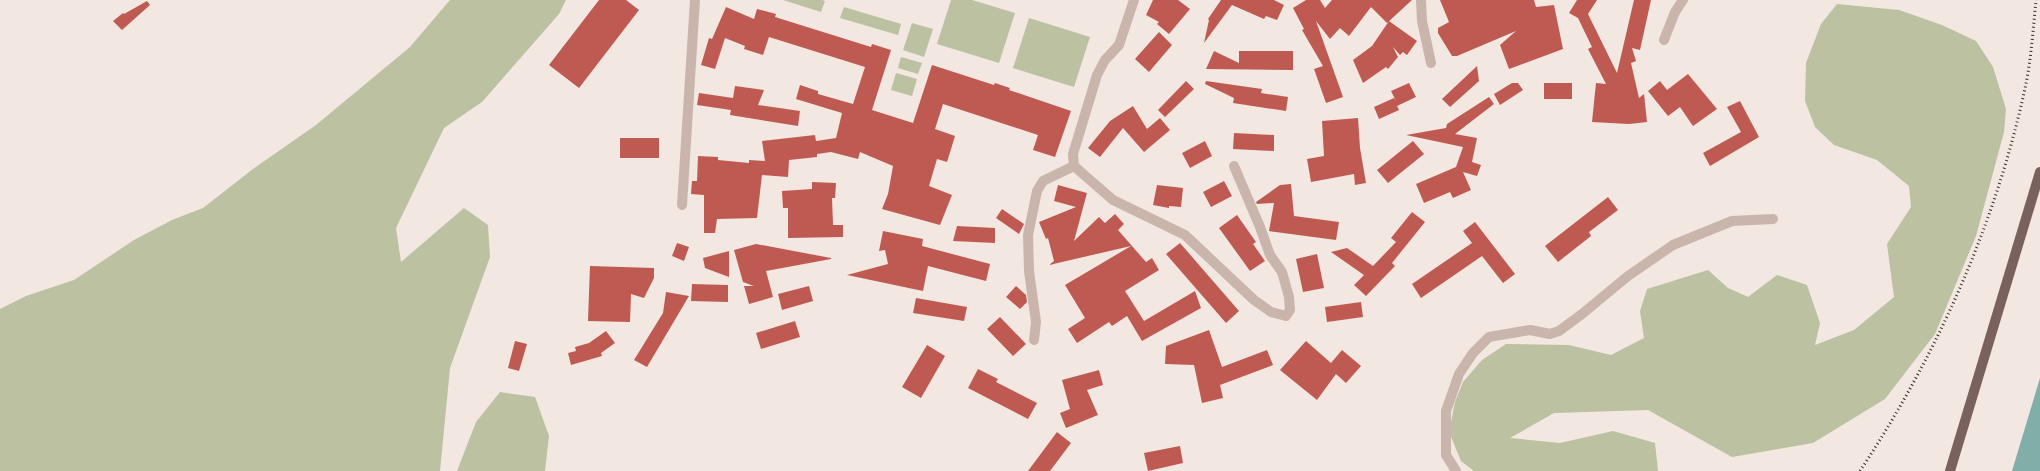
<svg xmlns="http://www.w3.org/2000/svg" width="2040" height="471" viewBox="0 0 2040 471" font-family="'Public Sans',sans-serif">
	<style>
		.green { fill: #bbc1a1 }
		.water { fill: #81aea8 }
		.building { fill: #bf5a52 }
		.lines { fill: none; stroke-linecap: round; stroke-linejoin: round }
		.minor { stroke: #cab5ad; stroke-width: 10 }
		.primary { stroke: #79625d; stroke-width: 10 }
		.rail { stroke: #392d2b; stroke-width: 3; stroke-dasharray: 1 3; stroke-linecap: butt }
	</style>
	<rect width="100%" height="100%" fill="#f2e7e1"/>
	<path class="green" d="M 450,0 L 566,0 L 559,14 L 482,102 L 444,128 L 396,228 L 401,262 L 464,208 L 488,225 L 490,257 L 450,368 L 440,471 L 0,471 L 0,309 L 26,296 L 74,280 L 134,240 L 172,220 L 203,208 L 253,169 L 316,125 L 410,47 Z
		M 783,0 L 822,0 L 825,1 L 821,12 Z
		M 951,0 L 972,0 L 1015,13 L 999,63 L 937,44 Z
		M 1837,4 L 1899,10 L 1942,25 L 1976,41 L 1993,67 L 2006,109 L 2004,132 L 1976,236 L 1935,334 L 1885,399 L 1813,443 L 1732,457 L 1648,410 L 1554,413 L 1510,438 L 1560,443 L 1613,431 L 1655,443 L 1658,471 L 1474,471 L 1461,461 L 1449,432 L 1455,402 L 1463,382 L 1482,360 L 1506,344 L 1569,345 L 1611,355 L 1644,338 L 1640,311 L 1647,289 L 1708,270 L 1728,288 L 1748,297 L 1777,275 L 1807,285 L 1820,323 L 1815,345 L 1854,330 L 1894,297 L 1887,244 L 1911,207 L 1909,186 L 1877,160 L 1834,145 L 1815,127 L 1805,101 L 1806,63 L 1821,24 Z
		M 844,7 L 901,24 L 898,35 L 840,18 Z
		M 1029,18 L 1090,37 L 1074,87 L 1013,68 Z
		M 912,23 L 933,29 L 924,57 L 903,50 Z
		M 901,57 L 922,63 L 918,74 L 898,68 Z
		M 896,73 L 917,79 L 912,96 L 891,90 Z
		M 500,392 L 535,397 L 549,436 L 545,471 L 457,471 L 476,422 Z"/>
	<path class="water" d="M 2040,378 L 2040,471 L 2012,471 Z"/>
	<path class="building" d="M 599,0 L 626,0 L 639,10 L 579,88 L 549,65 Z
		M 1153,0 L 1178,0 L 1190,9 L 1169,34 L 1157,24 L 1159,22 L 1146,15 Z
		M 1221,0 L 1274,0 L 1284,5 L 1277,20 L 1266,16 L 1264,19 L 1232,5 L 1204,43 L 1209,20 L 1208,19 Z
		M 1306,0 L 1320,0 L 1325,8 L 1332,0 L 1412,0 L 1387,23 L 1371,7 L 1349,36 L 1340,28 L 1330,39 L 1316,21 L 1343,97 L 1326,103 L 1314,69 L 1323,66 L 1302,30 L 1304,29 L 1293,8 Z
		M 1440,0 L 1534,0 L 1536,7 L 1554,5 L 1563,49 L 1509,69 L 1500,45 L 1516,31 L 1457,56 L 1452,56 L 1438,33 L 1438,28 L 1449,22 Z
		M 1577,0 L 1597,0 L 1588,14 L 1617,73 L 1634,0 L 1651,0 L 1640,50 L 1632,48 L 1636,61 L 1631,63 L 1639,98 L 1644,94 L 1647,122 L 1629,124 L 1592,122 L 1596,83 L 1606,84 L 1588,49 L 1592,47 L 1578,18 L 1569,13 Z
		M 147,1 L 150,5 L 122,30 L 113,21 L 123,13 L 124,14 Z
		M 726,7 L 754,19 L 757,9 L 776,14 L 775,17 L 871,47 L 872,44 L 891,50 L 872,110 L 913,123 L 932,65 L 994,85 L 995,83 L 1010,88 L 1009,90 L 1071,111 L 1055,157 L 1033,150 L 1038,135 L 943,104 L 935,129 L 955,136 L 947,162 L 937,159 L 929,186 L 952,195 L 940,225 L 882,209 L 888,194 L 893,166 L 860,152 L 858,159 L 831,152 L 817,154 L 817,157 L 789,160 L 788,177 L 762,175 L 757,218 L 717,219 L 715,233 L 704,233 L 704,195 L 691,194 L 692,181 L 697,181 L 698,156 L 718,157 L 718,160 L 749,163 L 749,160 L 765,161 L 762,141 L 815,135 L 816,141 L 836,138 L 842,113 L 796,99 L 800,85 L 818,91 L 818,94 L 853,104 L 865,67 L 769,37 L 763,55 L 744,49 L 745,46 L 725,38 L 715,69 L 701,65 L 709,38 L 712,39 Z
		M 1389,21 L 1417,41 L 1407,55 L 1403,52 L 1400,55 L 1393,47 L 1398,57 L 1388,69 L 1386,67 L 1363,83 L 1353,60 L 1372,46 Z
		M 1159,32 L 1172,45 L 1149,72 L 1135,59 Z
		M 1214,51 L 1239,63 L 1239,51 L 1293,51 L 1293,70 L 1206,69 Z
		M 1477,66 L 1479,81 L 1450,107 L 1442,99 Z
		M 1688,74 L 1717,109 L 1693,126 L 1680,107 L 1668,116 L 1648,91 L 1660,81 L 1667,90 Z
		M 1186,81 L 1194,89 L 1165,117 L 1158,110 Z
		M 1206,81 L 1262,89 L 1261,93 L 1288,97 L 1286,111 L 1233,103 L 1234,98 L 1205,84 Z
		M 1409,83 L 1416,97 L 1397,106 L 1399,110 L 1379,119 L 1374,107 L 1394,98 L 1396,101 L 1391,91 Z
		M 1512,83 L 1518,83 L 1523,90 L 1500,105 L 1494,94 Z
		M 1544,83 L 1572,83 L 1572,99 L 1544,99 Z
		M 735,86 L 764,90 L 758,105 L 800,111 L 798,126 L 730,115 L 731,110 L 697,105 L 699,93 L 733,98 Z
		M 1489,97 L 1494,104 L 1455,134 L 1477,138 L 1472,162 L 1481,165 L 1477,176 L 1463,172 L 1471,190 L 1453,198 L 1450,192 L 1424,203 L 1416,184 L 1456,167 L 1463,147 L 1406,135 L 1446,128 L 1447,124 Z
		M 1740,101 L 1759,137 L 1710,166 L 1703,153 L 1741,132 L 1727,107 Z
		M 1133,106 L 1147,129 L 1160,118 L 1170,130 L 1144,152 L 1123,128 L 1100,157 L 1088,148 L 1110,121 Z
		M 1358,118 L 1360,148 L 1366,183 L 1355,185 L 1354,174 L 1311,182 L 1307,159 L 1324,156 L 1322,121 Z
		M 1234,133 L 1274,135 L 1274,151 L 1233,149 Z
		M 620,138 L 659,138 L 659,158 L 620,158 Z
		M 1205,141 L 1212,156 L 1190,168 L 1182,153 Z
		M 1413,141 L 1424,154 L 1388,183 L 1377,170 Z
		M 1224,181 L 1232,196 L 1211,207 L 1203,192 Z
		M 812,182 L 836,183 L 835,198 L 832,198 L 833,225 L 843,225 L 843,237 L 788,238 L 788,208 L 783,208 L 782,191 L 812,189 Z
		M 1291,184 L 1294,216 L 1339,222 L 1336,240 L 1269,231 L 1274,203 L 1257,204 L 1256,202 L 1280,185 Z
		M 1058,185 L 1087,193 L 1074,241 L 1099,217 L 1105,223 L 1115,214 L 1124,224 L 1118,230 L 1146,262 L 1152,258 L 1159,270 L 1125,291 L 1144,321 L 1195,291 L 1201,308 L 1142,341 L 1127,316 L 1112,326 L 1109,322 L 1077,343 L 1068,329 L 1085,318 L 1065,285 L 1131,246 L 1049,265 L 1054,261 L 1048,238 L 1046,239 L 1039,222 L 1076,207 L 1054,201 Z
		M 1157,185 L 1183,188 L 1181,207 L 1169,206 L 1169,208 L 1153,205 Z
		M 1608,197 L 1618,210 L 1589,232 L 1591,236 L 1558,262 L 1545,246 Z
		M 1002,209 L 1024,224 L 1019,234 L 996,218 Z
		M 1412,212 L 1425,222 L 1392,263 L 1395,266 L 1366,296 L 1354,285 L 1364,275 L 1331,252 L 1347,248 L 1373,266 L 1396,242 L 1391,238 Z
		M 1237,215 L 1256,242 L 1253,244 L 1265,261 L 1250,271 L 1219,228 Z
		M 1475,222 L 1515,274 L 1503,283 L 1482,256 L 1421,298 L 1412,284 L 1472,243 L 1463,231 Z
		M 957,226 L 995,228 L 995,243 L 953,241 Z
		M 883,231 L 923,239 L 922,246 L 990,264 L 986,281 L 928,266 L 923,291 L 847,275 L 888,264 L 885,250 L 879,251 Z
		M 677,243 L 689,247 L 684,261 L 672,256 Z
		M 1180,243 L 1239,311 L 1226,323 L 1166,254 Z
		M 756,244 L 831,258 L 831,259 L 766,271 L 773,297 L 749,304 L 744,286 L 754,286 L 743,282 L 734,250 Z
		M 729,251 L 729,277 L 705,268 L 703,258 Z
		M 1317,254 L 1324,288 L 1303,292 L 1296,259 Z
		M 590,266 L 654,268 L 654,278 L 644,298 L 631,294 L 630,322 L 588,321 Z
		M 692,284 L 728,285 L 728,302 L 691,301 Z
		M 809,286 L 813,301 L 782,310 L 778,294 Z
		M 1016,286 L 1026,295 L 1027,302 L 1020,309 L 1006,297 Z
		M 666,292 L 689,296 L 647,367 L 634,360 L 663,313 Z
		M 916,298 L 967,307 L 964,321 L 913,313 Z
		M 1361,302 L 1363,317 L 1327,322 L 1325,307 Z
		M 1000,317 L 1026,344 L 1013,356 L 987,329 Z
		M 795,321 L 800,337 L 761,349 L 756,333 Z
		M 1209,330 L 1222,367 L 1267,350 L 1273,365 L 1220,385 L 1223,398 L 1202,403 L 1194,365 L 1165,364 L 1166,346 Z
		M 606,331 L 615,343 L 601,353 L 602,356 L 571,365 L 568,353 L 576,351 L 575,347 L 589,343 Z
		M 515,341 L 527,344 L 519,371 L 508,368 Z
		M 1306,341 L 1331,363 L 1342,350 L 1361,366 L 1346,383 L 1336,374 L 1317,400 L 1280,370 Z
		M 927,345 L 945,356 L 921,398 L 902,387 Z
		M 978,369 L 998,379 L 996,382 L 1037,403 L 1028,419 L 968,388 Z
		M 1099,370 L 1103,385 L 1087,390 L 1098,415 L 1066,428 L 1060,413 L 1070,409 L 1062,380 Z
		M 1057,432 L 1071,443 L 1050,471 L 1028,471 Z
		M 1180,446 L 1183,463 L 1148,471 L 1144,453 Z"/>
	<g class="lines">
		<path class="minor" d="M 1421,0 L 1422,21 L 1431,63
			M 1664,40 L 1675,12 L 1683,0
			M 1074,166 L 1073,154 L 1097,75 L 1105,60 L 1119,45 L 1134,0
			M 682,205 L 695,0
			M 1034,340 L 1036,322 L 1029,271 L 1028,235 L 1037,191 L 1043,181 L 1074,166 L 1113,200 L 1185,235 L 1254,300 L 1271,312 L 1286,316 L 1290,310 L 1289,297 L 1282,272 L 1270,255 L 1260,227 L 1234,166
			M 1456,471 L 1446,455 L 1446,411 L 1459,374 L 1473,353 L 1489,337 L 1530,330 L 1550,334 L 1559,331 L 1582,314 L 1628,276 L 1673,245 L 1732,221 L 1773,219"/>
		<path class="primary" d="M 1950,471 L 2040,172"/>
		<path class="rail" d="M 1860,471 C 1936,356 1994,228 2024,93 C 2031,63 2033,30 2036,0"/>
	</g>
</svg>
